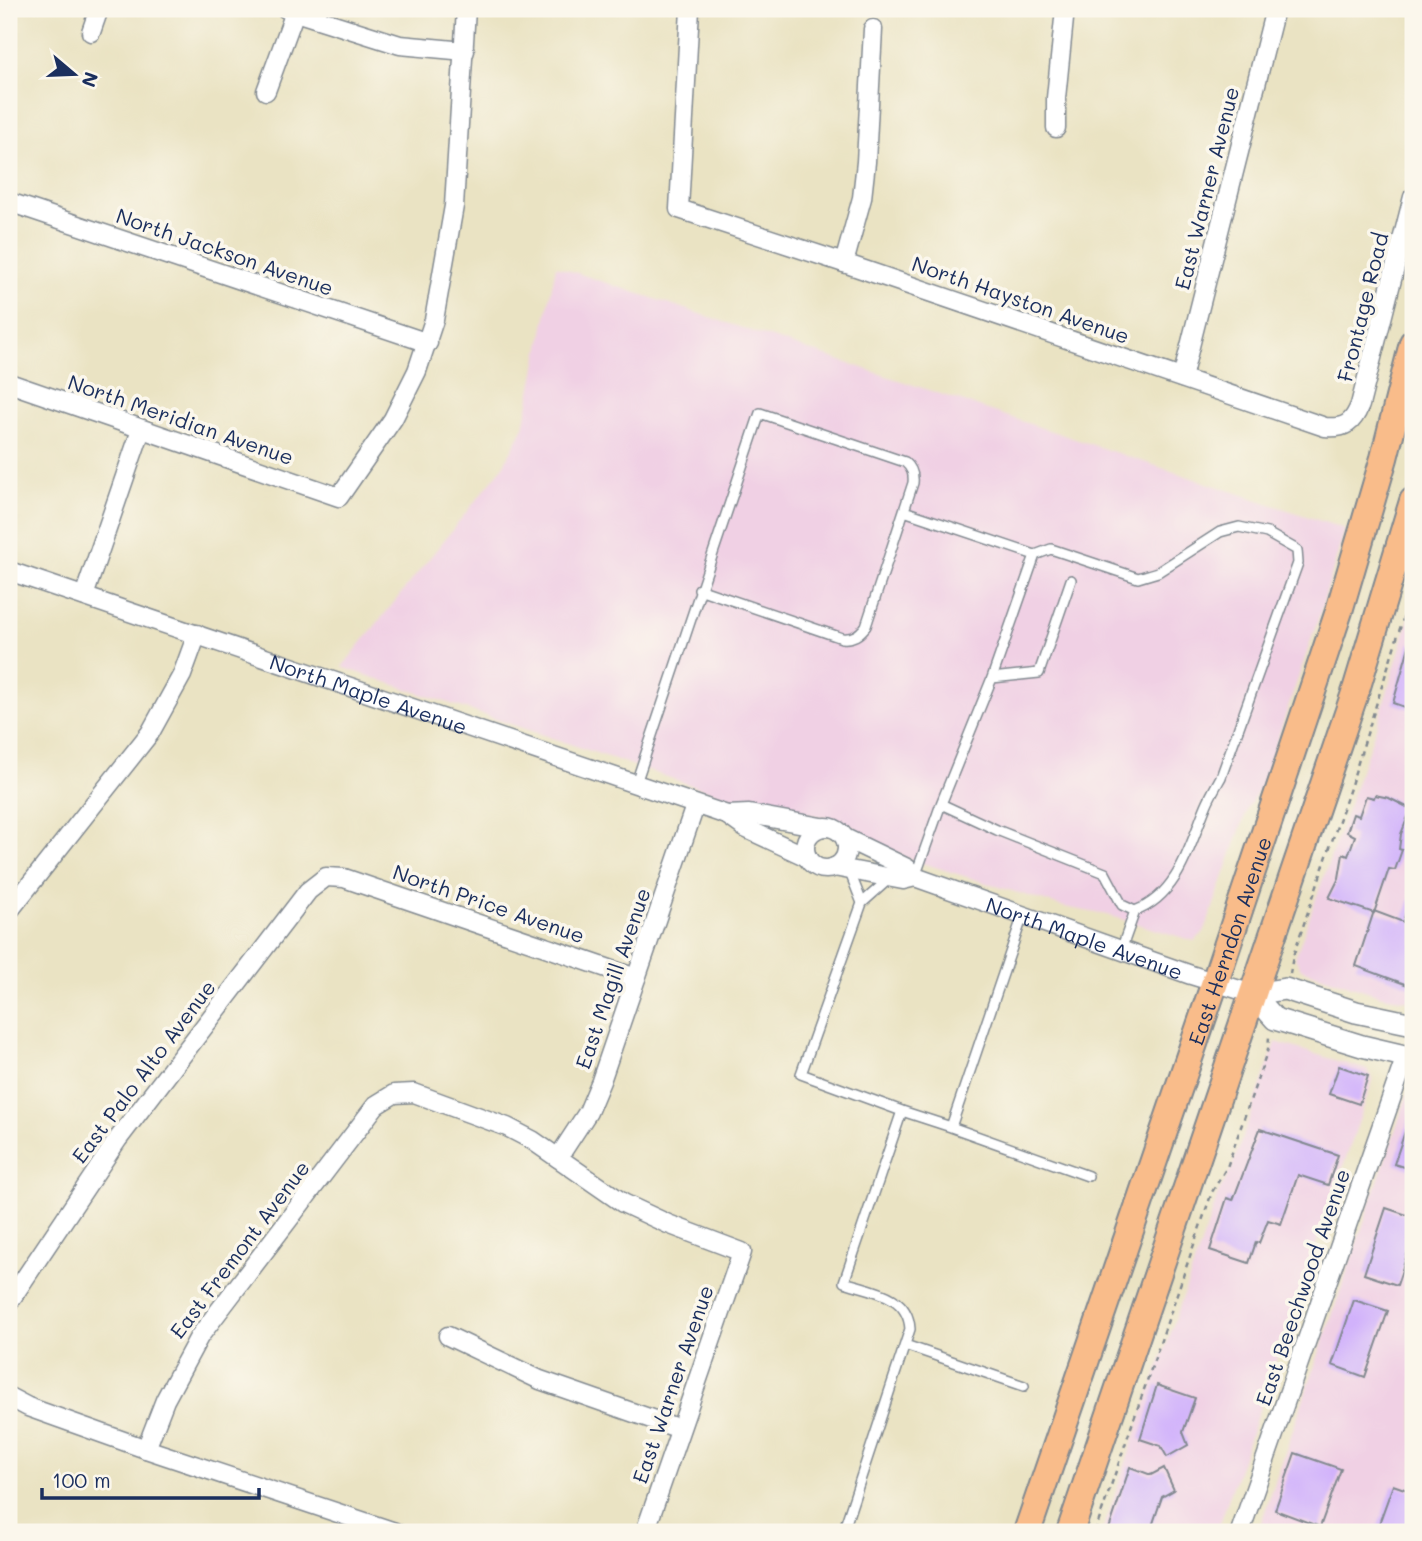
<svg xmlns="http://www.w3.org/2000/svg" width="1422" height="1541" viewBox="0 0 1422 1541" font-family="Mali,sans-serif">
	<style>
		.built { fill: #f0d0e4 }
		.building { fill: #d1b2fb }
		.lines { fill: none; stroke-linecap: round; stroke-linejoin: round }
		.service-casing { stroke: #828990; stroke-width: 12 }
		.minor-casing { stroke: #828990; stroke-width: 21 }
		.tertiary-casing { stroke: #828990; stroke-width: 24 }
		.primary-casing { stroke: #828990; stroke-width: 30 }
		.path { stroke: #828990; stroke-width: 2.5; stroke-dasharray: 5 5; stroke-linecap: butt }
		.service { stroke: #fff; stroke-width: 9 }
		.minor { stroke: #fff; stroke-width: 18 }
		.tertiary { stroke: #fff; stroke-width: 21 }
		.primary { stroke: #f9bc8a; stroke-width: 26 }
		.labels { text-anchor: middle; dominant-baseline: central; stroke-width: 7; stroke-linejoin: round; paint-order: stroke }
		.street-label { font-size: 21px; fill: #1b2f5e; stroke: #fbf7ec }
	</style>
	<rect width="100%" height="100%" fill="#fbf7ec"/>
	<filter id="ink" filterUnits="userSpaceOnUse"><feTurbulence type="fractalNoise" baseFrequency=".0143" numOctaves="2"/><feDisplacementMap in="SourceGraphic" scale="14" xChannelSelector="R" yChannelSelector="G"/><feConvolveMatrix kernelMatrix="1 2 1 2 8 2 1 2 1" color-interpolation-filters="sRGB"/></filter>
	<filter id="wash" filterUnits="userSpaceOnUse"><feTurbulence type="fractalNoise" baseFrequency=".00686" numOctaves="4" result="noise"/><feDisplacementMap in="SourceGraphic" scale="28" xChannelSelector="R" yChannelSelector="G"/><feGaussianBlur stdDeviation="1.57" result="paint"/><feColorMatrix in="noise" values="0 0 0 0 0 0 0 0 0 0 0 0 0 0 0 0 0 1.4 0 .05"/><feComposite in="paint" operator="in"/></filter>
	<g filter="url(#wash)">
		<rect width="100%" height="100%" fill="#eae3c3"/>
		<path class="built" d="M 556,266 L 1345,529 L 1319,617 L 1261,787 L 1248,807 L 1204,933 L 1194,941 L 1107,915 L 1064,907 L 906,858 L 885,848 L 853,827 L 832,818 L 756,807 L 342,667 L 502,468 L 524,427 Z
			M 1413,605 L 1413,1001 L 1382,996 L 1301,969 L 1295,958 L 1380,716 Z
			M 1276,1042 L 1367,1070 L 1373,1080 L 1217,1532 L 1102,1532 L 1219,1192 L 1231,1170 Z
			M 1413,1083 L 1413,1532 L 1258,1532 L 1411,1084 Z"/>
		<g id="blocks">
			<path class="building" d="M 1410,643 L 1413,644 L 1413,710 L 1393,703 Z
				M 1375,795 L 1389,798 L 1411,809 L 1401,834 L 1399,849 L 1402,850 L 1395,870 L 1389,869 L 1374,913 L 1329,898 L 1339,878 L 1343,854 L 1348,856 L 1355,836 L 1347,832 L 1353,814 L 1359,816 L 1366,796 L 1374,798 Z
				M 1410,899 L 1413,899 L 1413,987 L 1356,966 L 1374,911 L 1403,922 Z
				M 1339,1066 L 1368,1076 L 1359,1104 L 1329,1094 Z
				M 1411,1114 L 1413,1115 L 1413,1170 L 1394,1164 Z
				M 1260,1129 L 1338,1155 L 1328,1185 L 1298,1175 L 1281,1224 L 1268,1220 L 1259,1243 L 1256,1242 L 1249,1263 L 1210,1250 L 1227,1198 L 1233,1200 Z
				M 1386,1208 L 1413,1217 L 1413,1237 L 1397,1285 L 1364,1274 Z
				M 1354,1300 L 1388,1311 L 1365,1377 L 1332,1365 Z
				M 1157,1385 L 1195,1398 L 1183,1432 L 1188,1445 L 1167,1457 L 1161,1446 L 1140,1439 Z
				M 1295,1453 L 1341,1469 L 1320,1527 L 1275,1510 Z
				M 1130,1467 L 1151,1475 L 1164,1468 L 1174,1490 L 1162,1497 L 1150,1532 L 1108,1532 Z
				M 1393,1485 L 1413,1492 L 1413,1532 L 1376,1532 Z"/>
		</g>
	</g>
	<g filter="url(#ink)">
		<use href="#blocks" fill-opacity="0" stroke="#828990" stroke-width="2"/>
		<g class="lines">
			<g class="service-casing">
				<path id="service" d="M 904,511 L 1035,555 L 1051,549 L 1138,578 L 1158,572 L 1220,532 L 1239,527 L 1267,533 L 1297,550 L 1298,563 L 1221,777 C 1216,786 1210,796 1206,806 C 1190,844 1179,895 1135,911 L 1121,950
					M 992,678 L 1039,673 L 1071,580
					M 635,786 L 760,413 L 905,462 C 912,468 914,474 913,483 L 866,626 C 859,635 853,639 842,638 L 699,589
					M 941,804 L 997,830 L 1105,873 L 1122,905 L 1135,911
					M 849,870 L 862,903 L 889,879
					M 915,877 L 941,804 L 992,678 L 1035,555
					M 1023,915 L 951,1127 L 1088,1176
					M 902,1111 L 951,1127
					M 905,1345 L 1024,1386
					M 843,1532 L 910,1329 C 908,1294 872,1291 844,1282 L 902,1111 L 801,1074 L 862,903"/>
			</g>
			<g class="minor-casing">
				<g id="minor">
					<path d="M 286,9 L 400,45 L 465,51"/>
					<path d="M 690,9 L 679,209 L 844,263 L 1325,427 C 1345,429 1353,423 1360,405 L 1413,197"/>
					<path d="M 91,32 L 99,9"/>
					<path d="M 266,91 L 295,12"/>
					<path d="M 1056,128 L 1056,98 L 1065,9"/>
					<path d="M 9,202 L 428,343"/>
					<path d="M 844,263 L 862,198 L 866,162 L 873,29"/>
					<path d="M 1182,378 L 1275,9"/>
					<path d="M 9,383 L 339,497 L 393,419 L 417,371 L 434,320 L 454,206 L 466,9"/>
					<path id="s1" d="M 9,571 L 727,815 L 745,828 L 807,857"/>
					<path d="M 84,596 L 141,430"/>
					<path d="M 727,815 L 749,814 L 821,827"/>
					<circle cx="826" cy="848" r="21"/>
					<path id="s2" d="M 845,838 L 907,868 L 915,877 L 1191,975 L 1253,994"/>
					<path d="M 834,867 L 903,880 L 915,877"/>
					<path d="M 9,911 L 150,733 L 182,675 L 197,634"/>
					<path d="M 558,1158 L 588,1112 L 601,1081 L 695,806"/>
					<path d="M 9,1302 L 118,1139 L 308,891 L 326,877 L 344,878 L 636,978"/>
					<path d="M 448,1336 L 540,1380 L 680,1429"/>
					<path d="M 9,1397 L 28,1407 L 146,1449 L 395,1532"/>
					<path d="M 146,1449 L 165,1400 L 199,1337 L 376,1105 L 394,1094 L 414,1093 L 507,1127 L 532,1140 L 623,1203 L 668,1224 L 742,1252 L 645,1532"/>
					<path d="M 1240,1532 L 1406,1056"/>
				</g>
			</g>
			<g class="tertiary-casing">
				<path id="tertiary" d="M 1253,994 L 1275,1019 L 1362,1046 L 1413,1058
					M 1253,994 L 1285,989 L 1356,1012 L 1413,1024"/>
			</g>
			<g class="primary-casing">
				<g id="primary">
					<path id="s3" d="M 1027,1532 L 1215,982 L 1339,611 L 1384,458 L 1413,343"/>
					<path d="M 1070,1532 L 1356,690 L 1413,501"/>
				</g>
			</g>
			<path class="path" d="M 1290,974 L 1293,956 L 1350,788 L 1413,587
				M 1095,1532 L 1212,1192 L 1227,1167 L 1268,1049 L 1269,1037"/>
			<use href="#service" class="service"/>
			<use href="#minor" class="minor"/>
			<use href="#tertiary" class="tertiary"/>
			<use href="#primary" class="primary"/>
		</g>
	</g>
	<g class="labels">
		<g class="street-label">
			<text transform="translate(1206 188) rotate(-76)">East Warner Avenue</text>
			<text transform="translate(225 251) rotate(19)">North Jackson Avenue</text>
			<text transform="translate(1021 299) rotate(19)">North Hayston Avenue</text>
			<text transform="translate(1362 307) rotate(-76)">Frontage Road</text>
			<text transform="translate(181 419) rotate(19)">North Meridian Avenue</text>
			<text stroke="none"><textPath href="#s1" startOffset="380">North Maple Avenue</textPath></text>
			<text transform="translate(489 903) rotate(19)">North Price Avenue</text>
			<text stroke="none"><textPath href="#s2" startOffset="261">North Maple Avenue</textPath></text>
			<text stroke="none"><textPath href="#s3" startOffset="625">East Herndon Avenue</textPath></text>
			<text transform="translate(612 978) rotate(-71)">East Magill Avenue</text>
			<text transform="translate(143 1071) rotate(-53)">East Palo Alto Avenue</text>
			<text transform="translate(239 1249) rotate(-53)">East Fremont Avenue</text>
			<text transform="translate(1302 1287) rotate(-71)">East Beechwood Avenue</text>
			<text transform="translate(672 1384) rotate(-71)">East Warner Avenue</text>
		</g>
	</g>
	<rect width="1422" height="1541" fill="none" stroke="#fbf7ec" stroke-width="35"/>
	<g transform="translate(74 74) rotate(109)" stroke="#fbf7ec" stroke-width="5" paint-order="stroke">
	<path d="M0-5L12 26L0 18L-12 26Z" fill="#1b2f5e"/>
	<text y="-10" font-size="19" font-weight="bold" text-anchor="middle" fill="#1b2f5e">N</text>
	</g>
	<path d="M42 1488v10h217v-10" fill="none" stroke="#1b2f5e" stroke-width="3.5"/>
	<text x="52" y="1488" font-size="21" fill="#1b2f5e" stroke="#fbf7ec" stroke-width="5" paint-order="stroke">100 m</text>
</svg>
